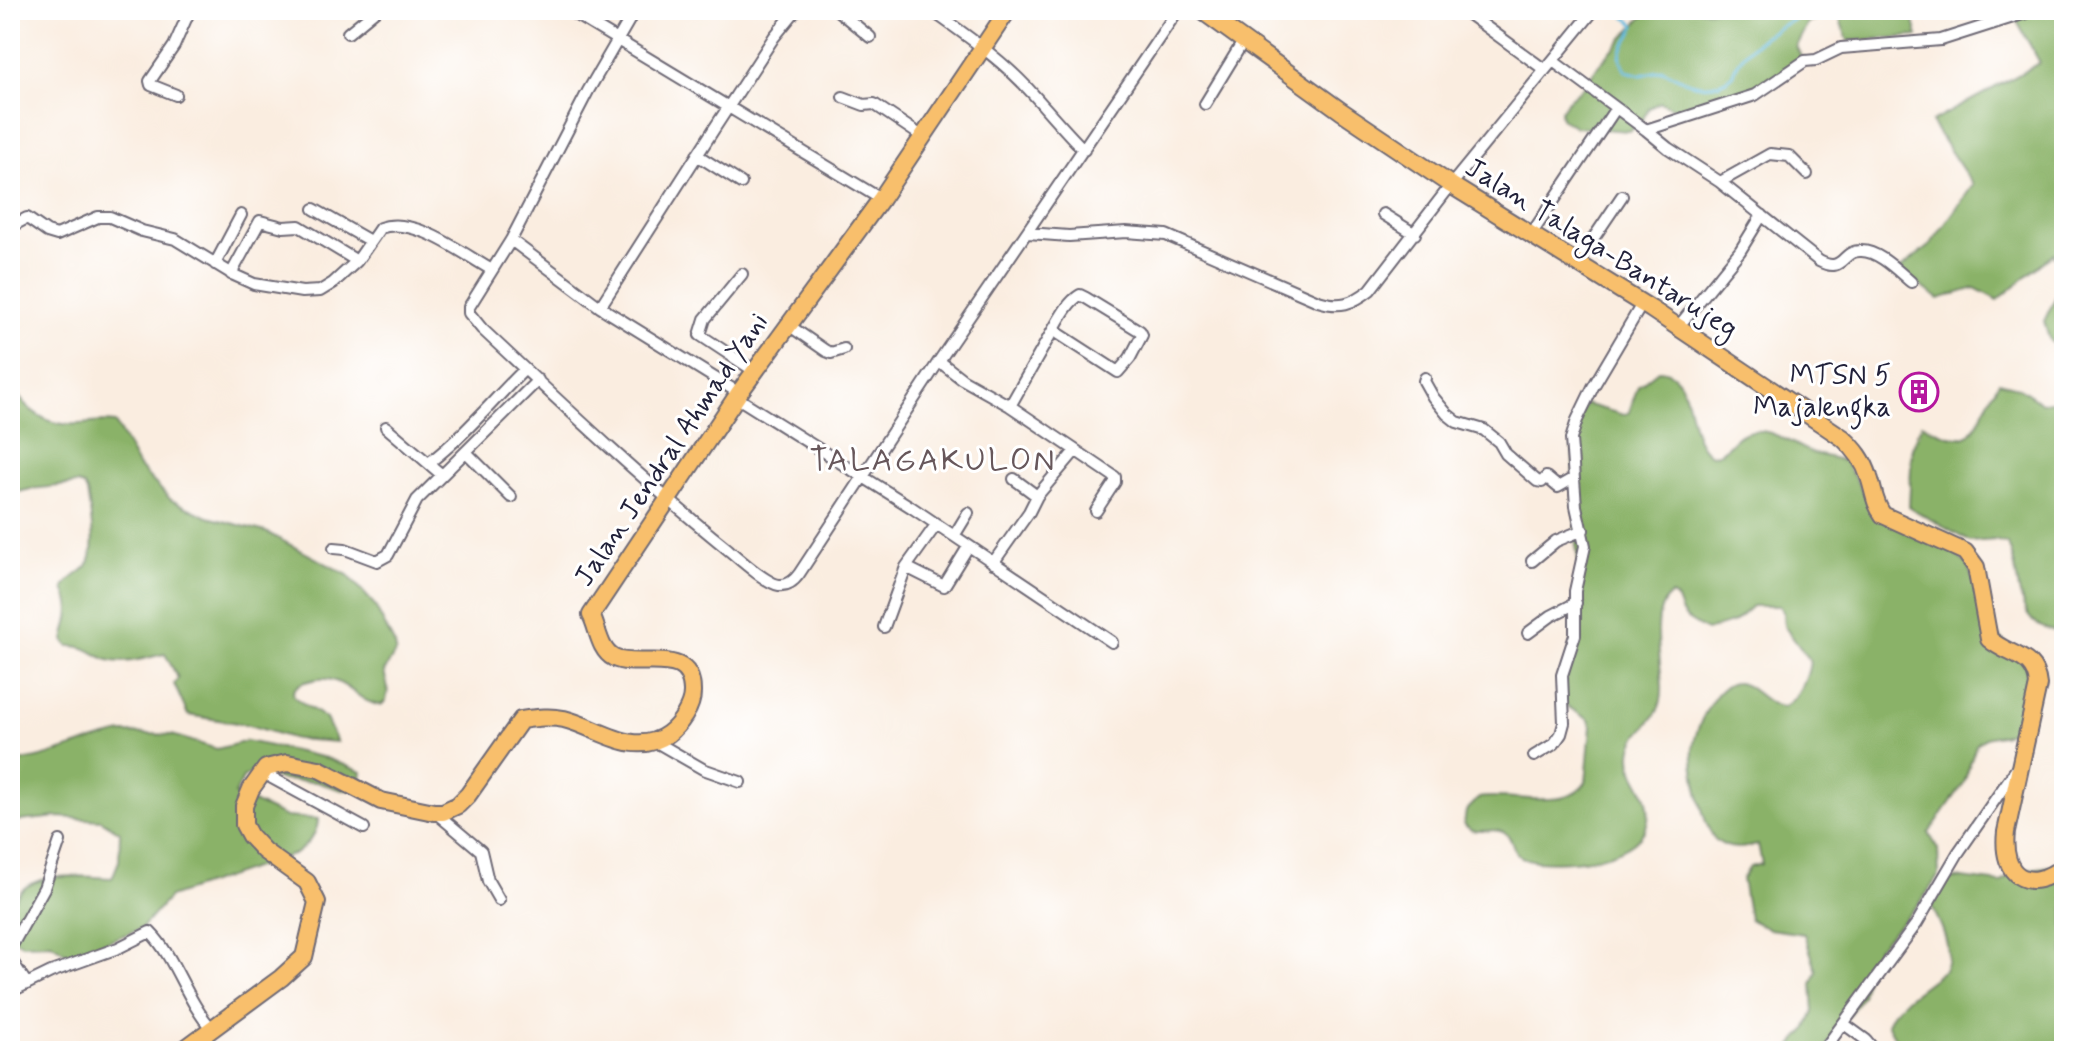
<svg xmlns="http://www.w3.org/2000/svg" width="2074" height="1061" viewBox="0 0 2074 1061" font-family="Mynerve,sans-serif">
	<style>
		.forest { fill: #8ab268; stroke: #566a52; stroke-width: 2 }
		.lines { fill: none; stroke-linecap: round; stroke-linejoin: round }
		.stream { stroke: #63bbe0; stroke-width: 3 }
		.street-casing { stroke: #6e6975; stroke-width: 14 }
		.primary-casing { stroke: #6e6975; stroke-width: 20 }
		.street { stroke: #fff; stroke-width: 10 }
		.primary { stroke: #f8bf6c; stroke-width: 16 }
		.labels { text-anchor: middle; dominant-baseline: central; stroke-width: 6; stroke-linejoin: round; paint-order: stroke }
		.street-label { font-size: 28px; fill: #22223b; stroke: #fff }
		.poi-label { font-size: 28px; fill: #22223b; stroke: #fff; text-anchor: end }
		.quarter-label { font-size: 32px; letter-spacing: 2px; fill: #67575b; stroke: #fff }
	</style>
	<rect width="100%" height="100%" fill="#fff"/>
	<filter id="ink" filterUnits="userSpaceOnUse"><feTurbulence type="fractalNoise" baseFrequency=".0125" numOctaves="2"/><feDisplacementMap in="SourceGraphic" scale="16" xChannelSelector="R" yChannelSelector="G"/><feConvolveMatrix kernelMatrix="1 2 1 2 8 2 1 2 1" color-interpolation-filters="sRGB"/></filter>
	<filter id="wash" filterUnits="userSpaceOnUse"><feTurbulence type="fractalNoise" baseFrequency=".006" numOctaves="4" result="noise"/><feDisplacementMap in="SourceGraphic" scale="32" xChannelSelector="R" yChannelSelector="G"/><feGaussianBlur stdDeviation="1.8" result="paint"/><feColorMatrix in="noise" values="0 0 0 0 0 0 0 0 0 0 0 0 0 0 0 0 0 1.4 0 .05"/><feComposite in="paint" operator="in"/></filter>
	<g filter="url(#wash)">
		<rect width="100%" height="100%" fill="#faede0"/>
		<path class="forest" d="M 1649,10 L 1911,10 L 1918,36 L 1848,41 L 1837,12 L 1808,23 L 1796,46 L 1804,63 L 1762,87 L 1685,113 L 1660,102 L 1649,108 L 1640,124 L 1629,131 L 1576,127 L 1561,118 L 1560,112 L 1567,101 L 1582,88 L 1601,62 Z
			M 2035,10 L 2064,10 L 2064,116 L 2060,120 L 2064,126 L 2064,278 L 2054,253 L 1998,300 L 1975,288 L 1939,299 L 1899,270 L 1930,245 L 1973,185 L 1931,122 L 2040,63 L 2014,16 Z
			M 2064,280 L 2064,352 L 2050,341 L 2044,321 Z
			M 1658,370 C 1698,371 1682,438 1711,455 C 1726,454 1730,440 1742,434 C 1768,422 1792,446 1815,454 C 1825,457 1836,457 1845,462 L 1875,511 L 1927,531 L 1967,564 L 1991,627 L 2036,676 C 2032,698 2031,727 2005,734 C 1994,737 1983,736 1976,745 L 1964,783 L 1929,833 L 1938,849 L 1939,875 L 1920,903 L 1877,948 L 1868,965 L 1862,996 L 1823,1051 L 1787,1051 L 1806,1030 L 1814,1012 L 1812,984 L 1817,971 L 1804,934 L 1769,929 L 1749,919 L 1742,879 L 1750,867 L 1762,864 L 1758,845 C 1743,848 1730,851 1717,841 C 1703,831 1691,764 1693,747 C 1696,729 1714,685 1735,683 C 1751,681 1764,706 1783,707 C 1799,698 1808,678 1810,661 L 1784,626 L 1783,612 L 1779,606 L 1752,606 L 1734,622 L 1706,631 L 1687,619 L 1682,613 L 1677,600 L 1672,595 C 1648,606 1662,666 1662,687 C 1664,724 1631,728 1631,756 C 1631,778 1643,783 1647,801 C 1661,859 1574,864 1537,861 C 1504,857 1519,840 1503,832 C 1489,826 1476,838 1464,824 L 1466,811 L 1479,798 C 1508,792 1567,813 1586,782 L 1591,726 L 1589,720 L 1562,703 L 1562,690 L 1577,637 L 1582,608 L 1582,582 L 1576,547 L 1572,431 L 1585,404 L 1624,415 L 1629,412 L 1638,386 Z
			M 10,382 C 20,403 39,422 64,424 C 81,426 98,420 115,423 L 139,467 L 171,500 L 208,517 L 266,532 L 348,575 L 374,604 L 395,645 L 396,651 L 384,672 L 388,689 L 386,701 L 381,705 C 355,704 345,670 309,681 C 301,683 298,684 293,691 L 294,697 L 326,719 L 337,742 L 295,739 L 249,725 L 188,715 L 174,684 L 178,678 L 165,654 C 149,657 129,664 112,661 C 94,657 90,645 68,646 L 64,640 C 69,616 74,613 64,588 C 69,577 79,575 87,566 C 98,552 90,510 87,492 L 84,486 L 77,484 L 31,489 L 10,494 Z
			M 1999,382 L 2018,387 L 2042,403 L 2064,398 L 2064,626 L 2054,631 C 2009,622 2024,573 2007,544 L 1995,540 L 1970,542 L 1909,507 L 1912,448 L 1922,424 C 1982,457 1972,423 1999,382 Z
			M 124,733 L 172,735 L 217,749 L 247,741 L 326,758 L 362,772 L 360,785 L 349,790 L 342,790 L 316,782 L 281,780 L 254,771 L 243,778 L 235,794 L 286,817 L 318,819 C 318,834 306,846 295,854 L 169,897 L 141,929 L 69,955 L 51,943 L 22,944 L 10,937 C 10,929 8,919 10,911 C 20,867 80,877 112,878 L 119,861 L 120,832 L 101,820 L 58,817 L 10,822 L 10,762 C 49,760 85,739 124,733 Z
			M 2058,865 L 2064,866 L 2064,1051 L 1939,1051 L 1932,1039 L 1900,1047 L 1887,1023 L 1893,1012 L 1907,998 L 1944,970 C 1955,952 1940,921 1930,904 L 1947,880 L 1962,878 L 2001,883 L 2016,871 Z"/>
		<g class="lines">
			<path class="stream" d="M 1618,10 L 1635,25 C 1630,46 1611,47 1626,71 L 1641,75 L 1663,70 C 1687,83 1708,94 1732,76 C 1742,43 1783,25 1812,10"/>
		</g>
	</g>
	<g filter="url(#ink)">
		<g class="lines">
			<g class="street-casing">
				<path id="street" d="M 568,10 L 881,199
					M 635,10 L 588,91 L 511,240 L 469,307 L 469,313 L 482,329 C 561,403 640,478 724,546 C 736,556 765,583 779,585 C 788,586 794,581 799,574 L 939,361 L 1178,10
					M 837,10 L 870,37
					M 931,10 C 967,36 1004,61 1033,94 C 1050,113 1066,132 1084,150
					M 1463,10 L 1545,70
					M 348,33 L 376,10
					M 1553,61 L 1646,130 L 1755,95 L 1805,61 L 1816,60 L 1841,48 L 1941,40 L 2035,10
					M 176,95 L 151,85 L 150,81 L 174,46 L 190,10
					M 843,97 L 864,105 L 874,104 L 923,137
					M 1205,104 L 1244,40
					M 1646,130 L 1668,148 L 1720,182
					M 697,155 L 741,183
					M 1807,174 L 1789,156 L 1770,154 L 1720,182 L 1819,261 C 1844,274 1841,251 1860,251 C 1878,250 1898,271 1911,282
					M 314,209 L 370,241
					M 1383,214 L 1415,234
					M 10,227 L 27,218 L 47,232 L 57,235 L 98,217 L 110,217 L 142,231 L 175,239 L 234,275 L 254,284 L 302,292 L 320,291 L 333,283 L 357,261 L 380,228 C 414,215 463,254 492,270
					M 1028,233 L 1069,236 L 1126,232 L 1166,235 L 1318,301 C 1340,308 1352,304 1370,290 L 1451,185 L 1594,10
					M 1530,236 L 1616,108
					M 511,240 L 600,307 L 739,393
					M 215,264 L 241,215
					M 1576,264 L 1622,196
					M 231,274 L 260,221 L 283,227 L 299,226 L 357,261
					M 742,274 L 705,319 L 700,335 L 756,372
					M 600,307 L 714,129 L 774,37 L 796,10
					M 787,324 L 826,351 L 831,353 L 844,349
					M 1678,327 L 1740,251 L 1762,215
					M 939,361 L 962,379 L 1010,406 L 1053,330 C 1060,318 1068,302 1080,295 L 1086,298 L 1140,331 L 1142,335 L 1130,358 L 1118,372 L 1053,330
					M 1425,378 L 1424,381 L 1433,397 L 1447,414 L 1457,422 L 1484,430 L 1499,442 L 1506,454 L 1537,481 L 1542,482 L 1546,477 L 1558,487 L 1572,479
					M 736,397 L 911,507 L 1112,642
					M 1010,406 L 1115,477 L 1115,482 L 1096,511
					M 386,427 L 442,475
					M 466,452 L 511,497
					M 430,462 C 465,435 493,400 525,369
					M 1014,479 L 1037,496
					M 954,536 L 968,513
					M 334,548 L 345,549 L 377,561 L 388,555 L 417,500 L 538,380
					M 1532,561 L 1556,541 L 1583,530
					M 993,563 L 1029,512 L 1037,496 L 1075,451
					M 906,567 L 944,586 L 968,547
					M 884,627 L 906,567 L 936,525
					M 1528,633 L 1551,616 L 1576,603
					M 656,742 L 703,769 L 740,782
					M 1534,756 L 1554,744 L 1561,734 L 1564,723 L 1562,675 L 1575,635 L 1575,591 L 1585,546 L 1576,506 L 1571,439 L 1577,420 L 1593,387 L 1642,304
					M 261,772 L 364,828
					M 436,813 L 481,851 L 488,881 L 499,900
					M 10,949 L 44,888 L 60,841
					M 10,958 L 27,984
					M 10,992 L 51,972 L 118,948 L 150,932 C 176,958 185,998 211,1028
					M 1844,1024 L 1866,1040 L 1875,1051
					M 1823,1051 L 1917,923 L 1958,853 L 2017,768"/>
			</g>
			<g class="primary-casing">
				<path id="primary" d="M 1201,10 L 1341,111 L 1451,185 L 1651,309 L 1843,438 C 1855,449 1864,460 1869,477 C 1874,491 1874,503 1883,515 L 1965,552 L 1976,567 L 1989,639 C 2009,657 2035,653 2038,685 L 2006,832 C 2001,876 2028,895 2064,866
					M 182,1051 L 281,978 L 304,957 L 317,902 L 307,882 L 264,851 L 250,836 L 244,825 L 244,806 L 251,789 L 266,768 L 287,763 L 319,769 L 381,801 L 434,812 L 443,812 L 458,805 L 468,795 L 521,720 C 536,718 549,716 564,719 C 598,727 634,759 668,734 C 680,725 692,707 692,693 C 693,644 639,670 614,658 C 599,650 598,628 591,615 L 739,393 L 881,199 L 1008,10"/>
			</g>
			<use href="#street" class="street"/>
			<use href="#primary" class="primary"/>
		</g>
	</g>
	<defs>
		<g id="building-ring" transform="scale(2)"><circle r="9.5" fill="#fff" stroke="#b5179e" stroke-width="1.5"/><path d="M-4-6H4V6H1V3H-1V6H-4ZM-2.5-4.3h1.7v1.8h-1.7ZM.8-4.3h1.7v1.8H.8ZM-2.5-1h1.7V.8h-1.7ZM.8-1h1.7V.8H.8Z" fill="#b5179e"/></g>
	</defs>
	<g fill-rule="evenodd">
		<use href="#building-ring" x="1919" y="392"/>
	</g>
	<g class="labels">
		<g class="street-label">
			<text transform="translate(1601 249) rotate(32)">Jalan Talaga-Bantarujeg</text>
			<text transform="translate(672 450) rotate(-56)">Jalan Jendral Ahmad Yani</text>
		</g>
		<g class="poi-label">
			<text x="1891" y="376">MTSN 5<tspan x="1891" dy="32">Majalengka</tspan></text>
		</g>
		<g class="quarter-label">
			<text x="933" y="461">TALAGAKULON</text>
		</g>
	</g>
	<rect width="2074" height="1061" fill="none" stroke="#fff" stroke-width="40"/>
</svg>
